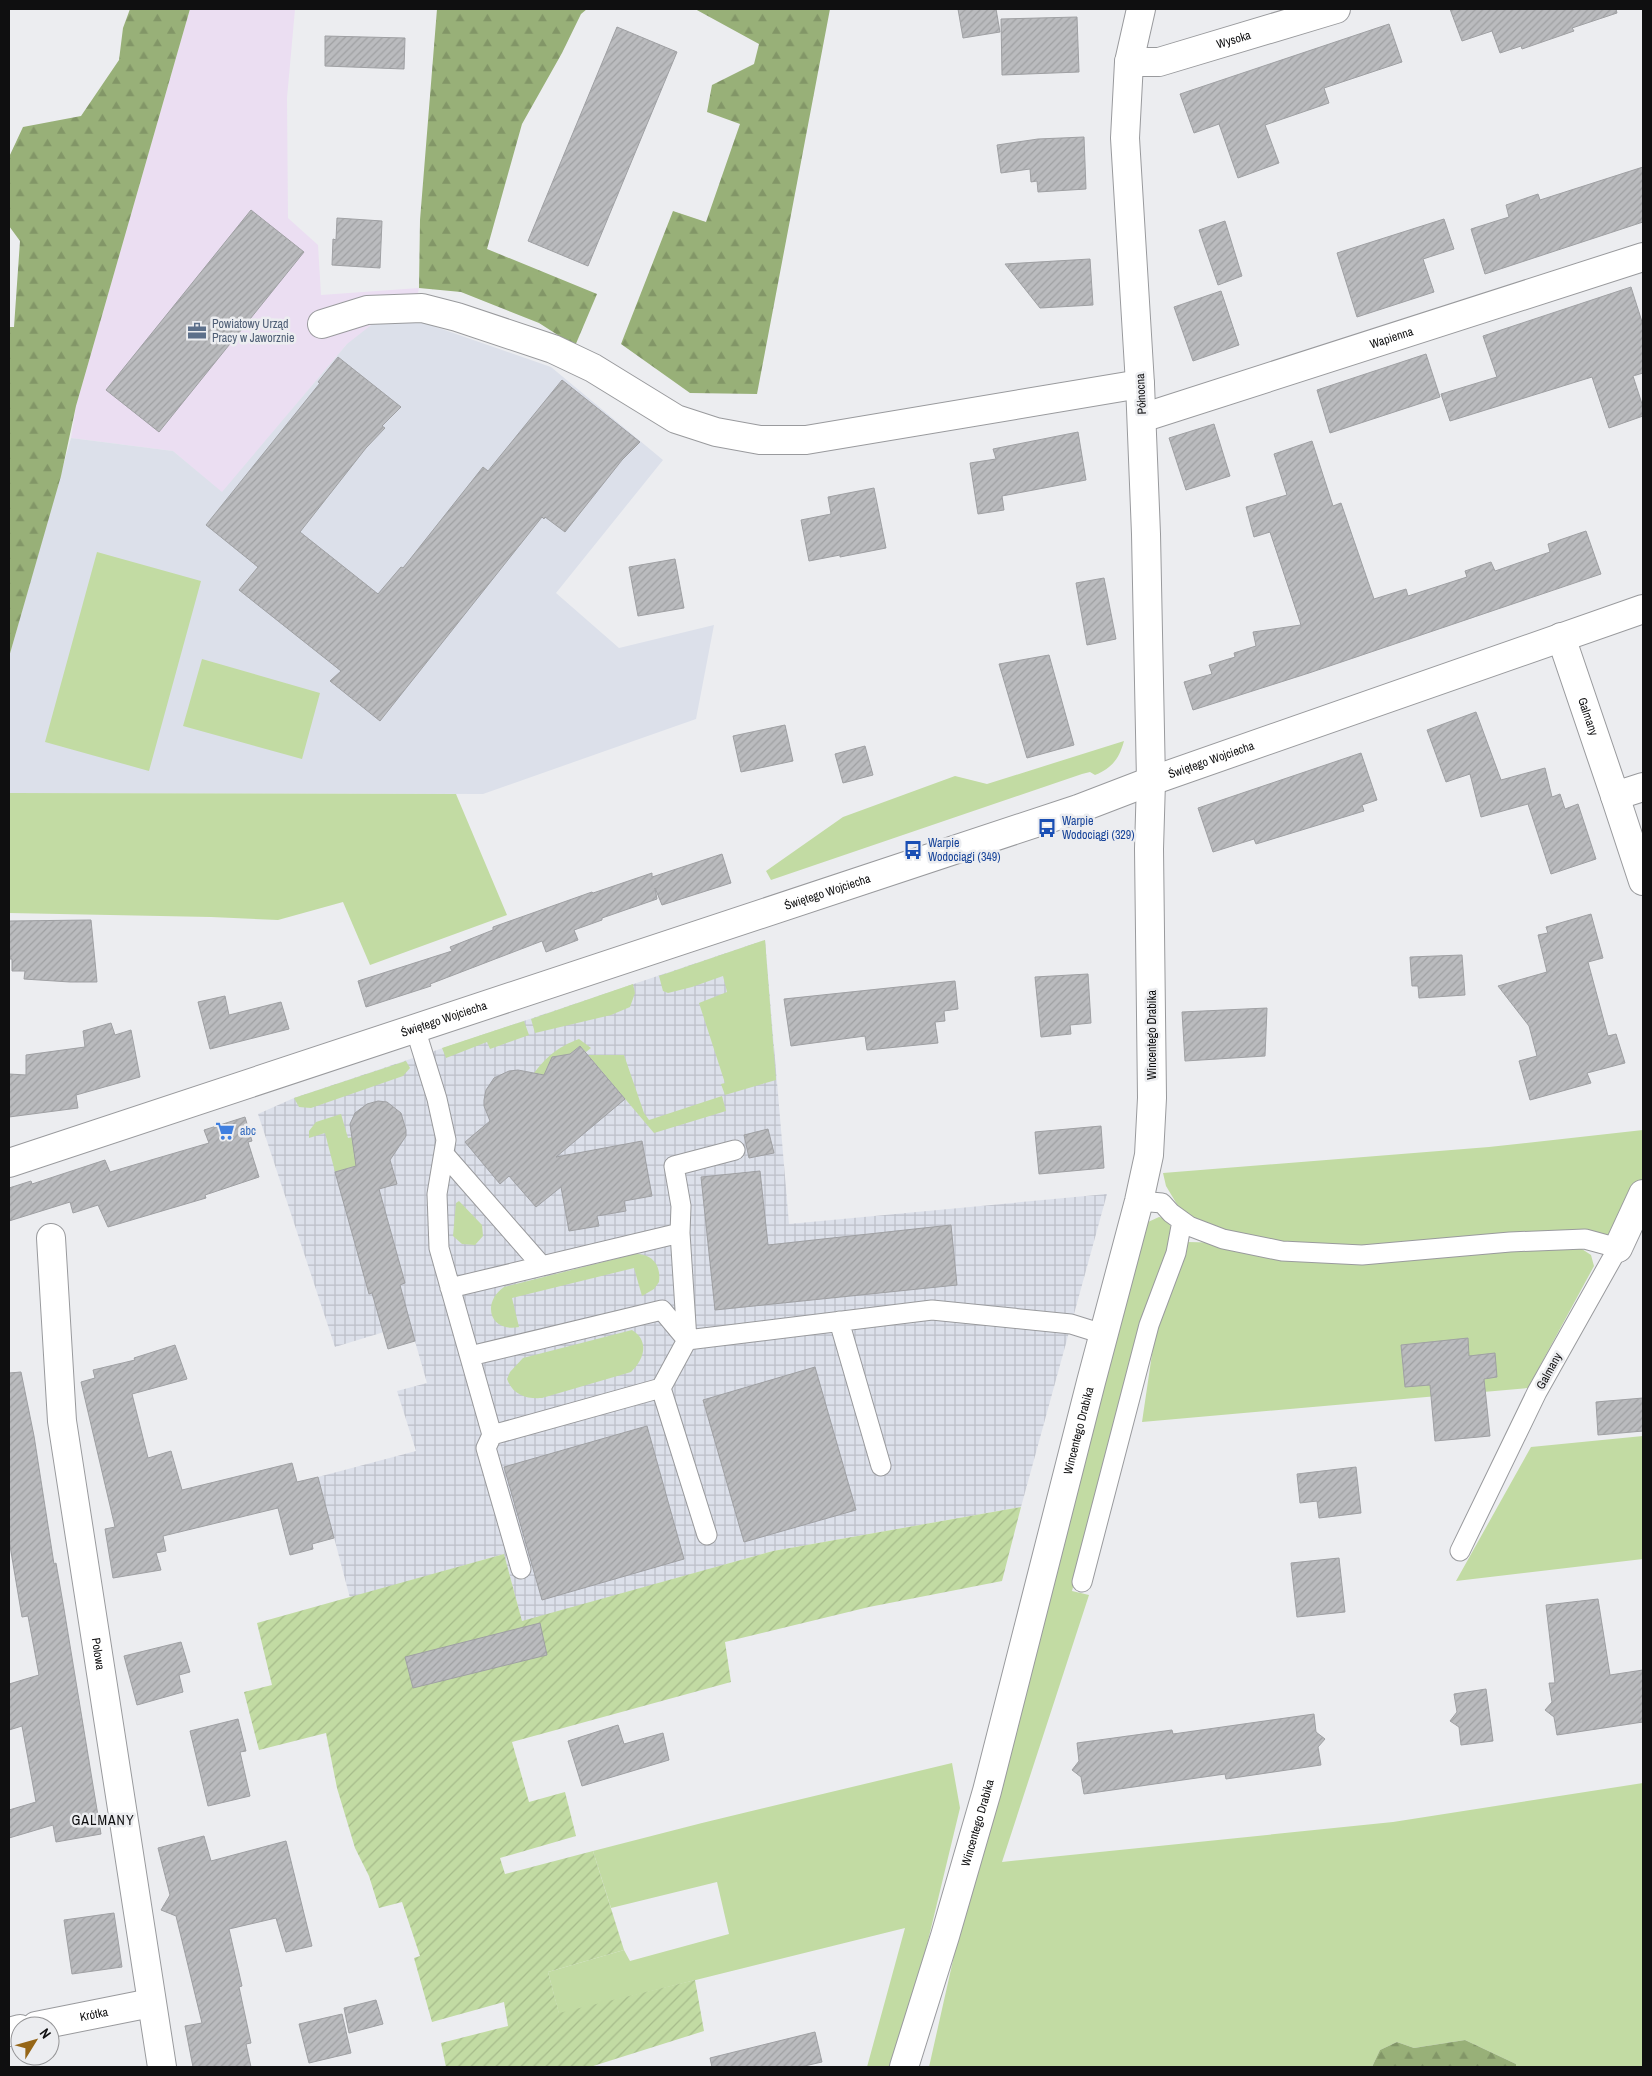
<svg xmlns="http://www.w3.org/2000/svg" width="1652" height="2076" viewBox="0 0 1652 2076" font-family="'Archivo Narrow',sans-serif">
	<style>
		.commercial { fill: #ebdef2 }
		.industrial { fill: url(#industrial-grid) }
		.built { fill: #dce0ea }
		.grass { fill: #c2dba3 }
		.forest { fill: url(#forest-firs) }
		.garden { fill: url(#garden-furrows) }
		.building { fill: url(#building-hatch); stroke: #9fa0a3 }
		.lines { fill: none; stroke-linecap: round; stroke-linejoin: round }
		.service-casing { stroke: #999a9d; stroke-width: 21 }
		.minor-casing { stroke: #999a9d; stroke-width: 30 }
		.tertiary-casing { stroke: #999a9d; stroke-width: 30 }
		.service { stroke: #fff; stroke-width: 19 }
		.minor { stroke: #fff; stroke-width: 28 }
		.tertiary { stroke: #fff; stroke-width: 28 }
		.labels { text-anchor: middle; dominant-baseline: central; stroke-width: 5; stroke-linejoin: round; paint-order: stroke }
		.street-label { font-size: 12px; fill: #0f0f10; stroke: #ecedf0 }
		.service-label { font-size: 12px; fill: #4e5e75; stroke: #ecedf0; text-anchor: start }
		.transit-label { font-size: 12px; fill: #164399; stroke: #ecedf0; text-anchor: start }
		.shop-label { font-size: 12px; fill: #366cbe; stroke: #ecedf0; text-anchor: start }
		.neighbourhood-label { font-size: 14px; letter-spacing: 1px; fill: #0f0f10; stroke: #ecedf0 }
	</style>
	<defs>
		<pattern id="industrial-grid" width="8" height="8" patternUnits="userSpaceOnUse" patternTransform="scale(1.25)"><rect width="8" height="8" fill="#dce0ea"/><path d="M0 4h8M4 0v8" fill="none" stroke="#bcbfc8"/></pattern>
		<pattern id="forest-firs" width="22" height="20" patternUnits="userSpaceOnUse" patternTransform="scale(1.25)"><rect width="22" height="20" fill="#98b078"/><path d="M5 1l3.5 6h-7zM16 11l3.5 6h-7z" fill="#829667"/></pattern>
		<pattern id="garden-furrows" width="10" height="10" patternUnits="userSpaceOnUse" patternTransform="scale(1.25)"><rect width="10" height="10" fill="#c2dba3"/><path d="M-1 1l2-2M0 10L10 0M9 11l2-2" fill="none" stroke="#a6bb8b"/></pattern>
		<pattern id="building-hatch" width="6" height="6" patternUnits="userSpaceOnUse" patternTransform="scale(1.25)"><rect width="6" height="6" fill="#babbbe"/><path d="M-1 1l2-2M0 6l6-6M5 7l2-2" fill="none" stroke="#9fa0a2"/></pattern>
	</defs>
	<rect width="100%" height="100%" fill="#ecedf0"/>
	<path class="commercial" d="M 190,9 L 295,9 L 287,98 L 288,218 L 318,245 L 321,295 L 419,288 L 413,319 L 347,344 L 222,493 L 173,451 L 71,438 L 76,406 Z"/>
	<path class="industrial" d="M 765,940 L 789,1224 L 1107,1194 L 1021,1507 L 773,1551 L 522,1622 L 504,1554 L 350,1598 L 318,1477 L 416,1451 L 397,1391 L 427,1383 L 410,1324 L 335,1347 L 258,1114 L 294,1098 Z"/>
	<path class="built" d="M 413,319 L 551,367 L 663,460 L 556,593 L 619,648 L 714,625 L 696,719 L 483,794 L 9,793 L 9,657 L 71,438 L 173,451 L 222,492 L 347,344 L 375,322 Z"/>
	<path class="grass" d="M 97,552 L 201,581 L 149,771 L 45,742 Z
		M 202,659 L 320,693 L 302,759 L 183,726 Z
		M 1124,741 C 1119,759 1112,768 1095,775 L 1090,772 L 1082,774 L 771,880 L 766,871 L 843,817 L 955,776 L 987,784 Z
		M 9,793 L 456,794 L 507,915 L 370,965 L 343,902 L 278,920 L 211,917 L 9,913 Z
		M 765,940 L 776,1080 L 725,1095 L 721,1084 L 725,1083 L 699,1003 L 727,992 L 723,976 L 692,987 L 668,993 L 663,991 L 659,976 Z
		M 633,984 L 635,993 L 630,1007 L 611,1015 L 535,1033 L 531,1019 Z
		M 524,1021 L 529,1035 L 490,1049 L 487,1042 L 446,1058 L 442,1048 Z
		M 579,1039 L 591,1048 L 586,1052 L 580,1046 L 565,1058 C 554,1052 547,1060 549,1071 L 539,1080 L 532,1076 C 545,1058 557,1047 579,1039 Z
		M 588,1055 L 624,1055 L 644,1113 L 649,1120 L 722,1096 L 726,1111 L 654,1133 Z
		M 406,1061 L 410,1068 L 403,1076 L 311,1108 L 299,1107 L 294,1098 Z
		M 341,1114 L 348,1138 L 353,1137 L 380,1159 L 335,1172 L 325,1133 L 309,1138 L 309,1131 L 316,1122 Z
		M 1643,1130 L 1643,1178 L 1608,1238 L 1363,1248 L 1282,1244 L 1223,1232 L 1194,1220 L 1178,1206 L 1166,1186 L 1163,1173 L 1489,1147 Z
		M 459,1201 L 482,1225 L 483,1236 L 475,1245 L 462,1244 L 453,1236 L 456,1203 Z
		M 1159,1217 L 1168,1219 L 1172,1231 L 1170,1250 L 1095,1502 L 1072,1591 L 1089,1595 L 1002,1862 L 1393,1822 L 1643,1783 L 1643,2067 L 1516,2067 L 1516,2064 L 1465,2040 L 1414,2048 L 1397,2042 L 1380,2050 L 1372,2067 L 929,2067 L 956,1947 L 1007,1767 L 1022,1690 L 1136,1258 L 1148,1222 Z
		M 1188,1242 L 1511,1250 L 1582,1249 L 1591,1255 L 1594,1266 L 1528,1388 L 1142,1422 L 1156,1327 L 1183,1252 Z
		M 635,1254 C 653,1254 661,1265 659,1282 L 654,1289 L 642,1296 L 634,1268 L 512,1298 L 519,1327 C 490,1333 481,1303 504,1287 Z
		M 632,1330 C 650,1341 644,1360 631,1372 L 542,1398 C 526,1399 513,1395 507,1379 L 510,1372 L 523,1358 Z
		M 1643,1436 L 1643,1559 L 1456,1581 L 1531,1447 Z
		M 952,1763 L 960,1808 L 926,1949 L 889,2067 L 867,2067 L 905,1928 L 559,2014 L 548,1972 L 624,1950 L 630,1961 L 729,1934 L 717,1882 L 611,1908 L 593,1851 L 702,1823 Z"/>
	<path class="forest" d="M 130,9 L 190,9 L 76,406 L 61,476 L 9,657 L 9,327 L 14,327 L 20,241 L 9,226 L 9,157 L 23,127 L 81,116 L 119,60 L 123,28 Z
		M 437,9 L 587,9 L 581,14 L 562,53 L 522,124 L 487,249 L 597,294 L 575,346 L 539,323 L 461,292 L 419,288 L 420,220 Z
		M 695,9 L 830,9 L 757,394 L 690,393 L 621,344 L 673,211 L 706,222 L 740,124 L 707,112 L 712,85 L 754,64 L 759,44 Z
		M 1465,2040 L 1516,2064 L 1516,2067 L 1372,2067 L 1380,2050 L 1397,2042 L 1414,2048 Z"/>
	<path class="garden" d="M 1021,1507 L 1002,1581 L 869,1607 L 725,1642 L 731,1682 L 512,1742 L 529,1802 L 565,1792 L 576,1836 L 500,1858 L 505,1874 L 593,1851 L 624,1950 L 548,1972 L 559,2013 L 695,1980 L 704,2031 L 590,2067 L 446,2067 L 441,2043 L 508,2026 L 504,2002 L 432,2022 L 414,1958 L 420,1956 L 402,1902 L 379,1908 L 369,1876 L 355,1848 L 337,1788 L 326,1733 L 259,1750 L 244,1692 L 272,1685 L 257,1623 L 504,1554 L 522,1621 L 773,1551 Z"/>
	<path class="building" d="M 958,9 L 996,9 L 1000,32 L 963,38 Z
		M 1450,9 L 1616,9 L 1617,13 L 1572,28 L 1574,31 L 1522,49 L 1521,46 L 1500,53 L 1492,31 L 1462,41 Z
		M 1077,17 L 1079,72 L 1002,75 L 1001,19 Z
		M 1389,24 L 1402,62 L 1324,88 L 1329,103 L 1265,125 L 1279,163 L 1238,178 L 1219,124 L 1194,133 L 1180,94 Z
		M 617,27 L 677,52 L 588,266 L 528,241 Z
		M 325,36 L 405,38 L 404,69 L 325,66 Z
		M 1084,137 L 1086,189 L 1038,192 L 1037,181 L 1031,182 L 1030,169 L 1001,173 L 997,145 L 1038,139 Z
		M 1643,167 L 1643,222 L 1485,274 L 1471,229 L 1509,217 L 1506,205 L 1538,194 L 1540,200 Z
		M 251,210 L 304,252 L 159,432 L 106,390 Z
		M 337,218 L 382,221 L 380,268 L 332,265 L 333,239 L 336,240 Z
		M 1444,219 L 1454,249 L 1423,259 L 1434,292 L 1357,317 L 1337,253 Z
		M 1225,221 L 1242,276 L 1218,285 L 1199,230 Z
		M 1090,259 L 1093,305 L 1040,308 L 1005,264 Z
		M 1631,287 L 1643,325 L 1643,373 L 1633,376 L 1643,407 L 1643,416 L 1609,428 L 1592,377 L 1450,421 L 1441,394 L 1497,377 L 1483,336 Z
		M 1221,291 L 1239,345 L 1193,361 L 1174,307 Z
		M 1426,354 L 1440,397 L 1330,433 L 1317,390 Z
		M 338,357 L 401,407 L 382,426 L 385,428 L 366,448 L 300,532 L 378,594 L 401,567 L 403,568 L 483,467 L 488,471 L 562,380 L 640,442 L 622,460 L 565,532 L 545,517 L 544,519 L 542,517 L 380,721 L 330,681 L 341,671 L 239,590 L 258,567 L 206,525 L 320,383 L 318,382 Z
		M 1214,424 L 1230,476 L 1186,490 L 1169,438 Z
		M 1078,432 L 1086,480 L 1002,496 L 1004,510 L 978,514 L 970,463 L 996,459 L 993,449 Z
		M 1312,441 L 1333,506 L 1341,503 L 1374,599 L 1406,589 L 1408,596 L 1467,577 L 1465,571 L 1491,562 L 1495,571 L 1550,552 L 1548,544 L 1586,531 L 1601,574 L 1309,673 L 1193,710 L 1184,682 L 1212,674 L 1209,665 L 1235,657 L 1234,653 L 1256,646 L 1253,632 L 1301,625 L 1270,532 L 1254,537 L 1246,507 L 1287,495 L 1274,454 Z
		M 874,488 L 886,548 L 840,557 L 840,555 L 809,561 L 801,520 L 831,514 L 828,497 Z
		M 675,559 L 684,608 L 638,616 L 629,567 Z
		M 1104,578 L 1116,639 L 1087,645 L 1076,583 Z
		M 1049,655 L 1074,745 L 1027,758 L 999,664 Z
		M 1476,712 L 1501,780 L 1545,768 L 1552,797 L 1560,794 L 1565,809 L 1578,804 L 1596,859 L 1551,874 L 1528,804 L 1481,817 L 1470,774 L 1446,782 L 1427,730 Z
		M 785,725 L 793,761 L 741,772 L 733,736 Z
		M 865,746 L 873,775 L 843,783 L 835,754 Z
		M 1361,753 L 1377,800 L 1362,805 L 1364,811 L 1256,844 L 1254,839 L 1213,852 L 1198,808 Z
		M 722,854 L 731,883 L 662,905 L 655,888 L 657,899 L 602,918 L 602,920 L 574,930 L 578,940 L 546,952 L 542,941 L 430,984 L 431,986 L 366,1007 L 358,981 L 452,951 L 450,947 L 493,930 L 493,927 L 592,892 L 593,893 L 652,873 L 652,877 Z
		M 1591,914 L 1603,958 L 1588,962 L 1608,1036 L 1616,1034 L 1625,1063 L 1587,1073 L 1591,1083 L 1530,1100 L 1519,1061 L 1537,1056 L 1529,1026 L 1498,986 L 1547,972 L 1538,935 L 1548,933 L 1546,927 Z
		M 91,920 L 97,982 L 70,982 L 24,979 L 25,971 L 12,971 L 12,959 L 9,959 L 9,921 Z
		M 1462,955 L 1465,995 L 1419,998 L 1418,986 L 1412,986 L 1410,957 Z
		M 1088,974 L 1091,1023 L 1070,1025 L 1071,1034 L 1041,1037 L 1035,977 Z
		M 955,981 L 958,1009 L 944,1011 L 945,1021 L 935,1022 L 938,1043 L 867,1050 L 865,1036 L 791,1046 L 784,999 Z
		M 225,996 L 229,1015 L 281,1002 L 289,1029 L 210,1049 L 198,1002 Z
		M 1267,1008 L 1265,1056 L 1185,1061 L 1182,1012 Z
		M 111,1023 L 115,1035 L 131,1030 L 140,1077 L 76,1095 L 78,1108 L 9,1117 L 9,1074 L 26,1075 L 26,1055 L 85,1047 L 83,1031 Z
		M 580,1046 L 625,1099 L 556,1157 L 642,1141 L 652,1196 L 624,1201 L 626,1211 L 597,1216 L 599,1226 L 569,1231 L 561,1187 L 536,1207 L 509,1176 L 500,1184 L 465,1142 L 490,1121 L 484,1106 L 484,1100 L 486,1090 L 494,1078 L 509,1071 L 518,1070 L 544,1075 L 552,1057 L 570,1054 Z
		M 378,1101 L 387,1102 L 401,1113 L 406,1130 L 406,1136 L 390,1160 L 397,1184 L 379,1189 L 405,1283 L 400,1285 L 415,1341 L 388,1349 L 372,1293 L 369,1294 L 335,1172 L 356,1166 L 350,1124 L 355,1113 L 367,1104 Z
		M 245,1117 L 252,1141 L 248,1142 L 259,1177 L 205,1195 L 206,1198 L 108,1227 L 98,1205 L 73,1213 L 70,1202 L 9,1221 L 9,1188 L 31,1181 L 32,1184 L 105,1160 L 110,1172 L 209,1143 L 204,1130 Z
		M 1101,1126 L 1104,1168 L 1039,1174 L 1035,1132 Z
		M 768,1129 L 774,1153 L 749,1158 L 744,1135 Z
		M 760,1171 L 768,1245 L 951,1225 L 957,1285 L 715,1310 L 701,1177 Z
		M 1468,1338 L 1469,1356 L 1495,1353 L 1497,1377 L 1484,1379 L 1490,1436 L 1435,1441 L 1430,1385 L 1405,1387 L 1401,1345 Z
		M 175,1345 L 187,1379 L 132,1394 L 148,1458 L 171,1451 L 182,1490 L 292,1463 L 297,1482 L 318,1477 L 334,1538 L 312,1544 L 313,1549 L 290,1555 L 278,1508 L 163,1536 L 166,1551 L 156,1553 L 161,1570 L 113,1578 L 105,1529 L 115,1527 L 81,1382 L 95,1378 L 93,1370 L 135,1360 L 134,1358 Z
		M 815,1367 L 856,1510 L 744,1542 L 703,1400 Z
		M 21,1372 L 34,1436 L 54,1564 L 56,1563 L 64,1609 L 101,1834 L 56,1842 L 53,1825 L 9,1838 L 9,1810 L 36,1802 L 22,1726 L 9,1730 L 9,1684 L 39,1675 L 28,1616 L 22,1617 L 9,1540 L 9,1373 Z
		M 1643,1398 L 1643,1431 L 1598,1435 L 1596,1402 Z
		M 647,1426 L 684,1559 L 542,1600 L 504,1467 Z
		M 1356,1467 L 1361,1513 L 1319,1518 L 1317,1501 L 1300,1503 L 1297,1474 Z
		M 1339,1558 L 1345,1612 L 1297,1617 L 1291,1563 Z
		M 1598,1599 L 1610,1675 L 1643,1670 L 1643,1722 L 1557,1735 L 1554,1717 L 1545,1710 L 1552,1702 L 1549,1683 L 1555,1683 L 1546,1605 Z
		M 540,1623 L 547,1655 L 413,1688 L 405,1657 Z
		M 181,1642 L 190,1672 L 179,1675 L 183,1692 L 137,1705 L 124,1656 Z
		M 1486,1689 L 1493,1741 L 1461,1745 L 1459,1727 L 1450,1721 L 1457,1712 L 1454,1694 Z
		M 1314,1714 L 1316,1732 L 1325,1739 L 1318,1747 L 1321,1765 L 1226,1779 L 1225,1774 L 1084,1794 L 1081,1777 L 1072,1770 L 1079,1761 L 1077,1743 L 1172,1730 L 1173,1734 Z
		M 238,1719 L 246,1751 L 240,1752 L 250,1796 L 208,1806 L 190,1731 Z
		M 618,1725 L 624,1744 L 663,1733 L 669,1760 L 582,1786 L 568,1741 Z
		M 204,1836 L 211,1861 L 286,1841 L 312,1946 L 286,1952 L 276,1918 L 229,1929 L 242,1986 L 239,1987 L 251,2043 L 246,2044 L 251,2067 L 193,2067 L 185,2026 L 202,2023 L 176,1916 L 161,1910 L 170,1895 L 158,1848 Z
		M 114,1913 L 122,1967 L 72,1974 L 64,1920 Z
		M 376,2000 L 383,2024 L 349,2033 L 344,2008 Z
		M 342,2014 L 351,2053 L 309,2063 L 299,2024 Z
		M 815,2032 L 822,2062 L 800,2067 L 712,2067 L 710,2058 Z"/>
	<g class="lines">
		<g class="service-casing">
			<path id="service" d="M 415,1028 L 437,1099 L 446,1140 L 437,1194 L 439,1248 L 492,1435 L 661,1388 L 687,1340 L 932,1310 L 1071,1324 L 1103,1334
				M 444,1154 L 542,1266
				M 1139,1201 L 1162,1203 L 1171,1213 L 1189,1226 L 1223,1239 L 1282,1251 L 1362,1255 L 1510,1242 L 1585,1239 L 1618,1248 L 1537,1392 L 1460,1551
				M 680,1233 L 681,1206 L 674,1166 L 735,1150
				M 450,1288 L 680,1233 L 687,1340
				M 839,1321 L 881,1466
				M 470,1356 L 662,1310 L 687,1340
				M 661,1388 L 707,1535
				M 492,1435 L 486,1448 L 521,1569
				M 1082,1582 L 1149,1325 L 1176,1253 L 1182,1221"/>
		</g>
		<g class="minor-casing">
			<g id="minor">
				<path id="s1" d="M 1129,62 L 1159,62 L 1336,9"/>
				<path d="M 322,324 L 367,310 L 422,308 L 457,317 L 553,349 L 593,368 L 676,419 L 716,432 L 760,440 L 806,440 L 1140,384"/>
				<path id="s2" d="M 1142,418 L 1643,257"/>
				<path id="s3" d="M 1561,637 L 1615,796 L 1643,787"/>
				<path d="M 1615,796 L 1643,881"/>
				<path id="s4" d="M 51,1238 L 62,1421 L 162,2067"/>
				<path d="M 1618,1248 L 1643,1194"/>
				<path id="s5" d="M 36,2026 L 151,2003"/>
				<path d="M 9,2032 L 20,2029"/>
				<path id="s6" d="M 904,2067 L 945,1936 L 987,1791 L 1091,1382 L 1139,1201 L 1149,1155 L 1152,1098 L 1149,849 L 1151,781 L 1146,534 L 1140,384 L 1125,138 L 1129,62 L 1141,9"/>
			</g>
		</g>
		<g class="tertiary-casing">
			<g id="tertiary">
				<path id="s7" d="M 9,1163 L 1078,809 L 1151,781 L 1643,609"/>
			</g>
		</g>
		<use href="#service" class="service"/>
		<use href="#minor" class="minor"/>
		<use href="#tertiary" class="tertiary"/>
	</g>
	<defs>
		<g id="office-bare" transform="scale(1.5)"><path d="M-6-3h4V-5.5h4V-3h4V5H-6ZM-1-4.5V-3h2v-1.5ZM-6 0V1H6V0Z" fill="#5c6f8a" stroke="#ecedf0" stroke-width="2.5" paint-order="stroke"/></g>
		<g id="bus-bare" transform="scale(1.5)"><path d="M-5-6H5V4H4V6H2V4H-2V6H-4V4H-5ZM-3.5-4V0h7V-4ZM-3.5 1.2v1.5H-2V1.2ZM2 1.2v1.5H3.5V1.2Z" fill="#1a4fb4" stroke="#ecedf0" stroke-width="2.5" paint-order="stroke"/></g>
		<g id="supermarket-bare" transform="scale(1.5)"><path d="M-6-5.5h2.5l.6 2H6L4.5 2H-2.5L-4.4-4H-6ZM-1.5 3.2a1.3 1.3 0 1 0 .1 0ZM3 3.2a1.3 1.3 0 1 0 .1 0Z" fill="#3f7fe0" stroke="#ecedf0" stroke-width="2.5" paint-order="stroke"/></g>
	</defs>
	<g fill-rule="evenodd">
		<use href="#office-bare" x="197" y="331"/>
		<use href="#bus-bare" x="1047" y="828"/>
		<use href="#bus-bare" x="913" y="850"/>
		<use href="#supermarket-bare" x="225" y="1131"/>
	</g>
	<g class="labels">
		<g class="street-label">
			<text stroke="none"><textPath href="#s1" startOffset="108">Wysoka</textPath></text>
			<text stroke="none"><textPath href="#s2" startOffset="262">Wapienna</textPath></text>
			<text transform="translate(1141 394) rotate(-93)">Północna</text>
			<text stroke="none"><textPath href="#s3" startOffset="84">Galmany</textPath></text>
			<text stroke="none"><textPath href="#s7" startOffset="1268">Świętego Wojciecha</textPath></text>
			<text stroke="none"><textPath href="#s7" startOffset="862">Świętego Wojciecha</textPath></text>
			<text stroke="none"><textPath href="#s7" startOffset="458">Świętego Wojciecha</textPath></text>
			<text transform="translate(1152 1035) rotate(-90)">Wincentego Drabika</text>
			<text transform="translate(1549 1371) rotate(-61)">Galmany</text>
			<text stroke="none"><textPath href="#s6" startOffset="660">Wincentego Drabika</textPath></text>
			<text stroke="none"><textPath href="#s4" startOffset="419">Polowa</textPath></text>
			<text stroke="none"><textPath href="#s6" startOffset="255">Wincentego Drabika</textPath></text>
			<text stroke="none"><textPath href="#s5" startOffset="59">Krótka</textPath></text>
		</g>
		<g class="service-label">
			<text x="212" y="324">Powiatowy Urząd<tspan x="212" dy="14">Pracy w Jaworznie</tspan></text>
		</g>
		<g class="transit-label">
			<text x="1062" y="821">Warpie<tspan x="1062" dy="14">Wodociągi (329)</tspan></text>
			<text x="928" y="843">Warpie<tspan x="928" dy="14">Wodociągi (349)</tspan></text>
		</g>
		<g class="shop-label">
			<text x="240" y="1131">abc</text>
		</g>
		<g class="neighbourhood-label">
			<text x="103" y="1820">GALMANY</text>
		</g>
	</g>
	<rect width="1652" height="2076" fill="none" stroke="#0f0f10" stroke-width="20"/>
	<g transform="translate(35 2041) rotate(53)"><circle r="24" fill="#ecedf0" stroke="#949496"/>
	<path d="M0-4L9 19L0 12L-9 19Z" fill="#966617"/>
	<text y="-8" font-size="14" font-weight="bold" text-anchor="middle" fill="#0f0f10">N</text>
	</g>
</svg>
